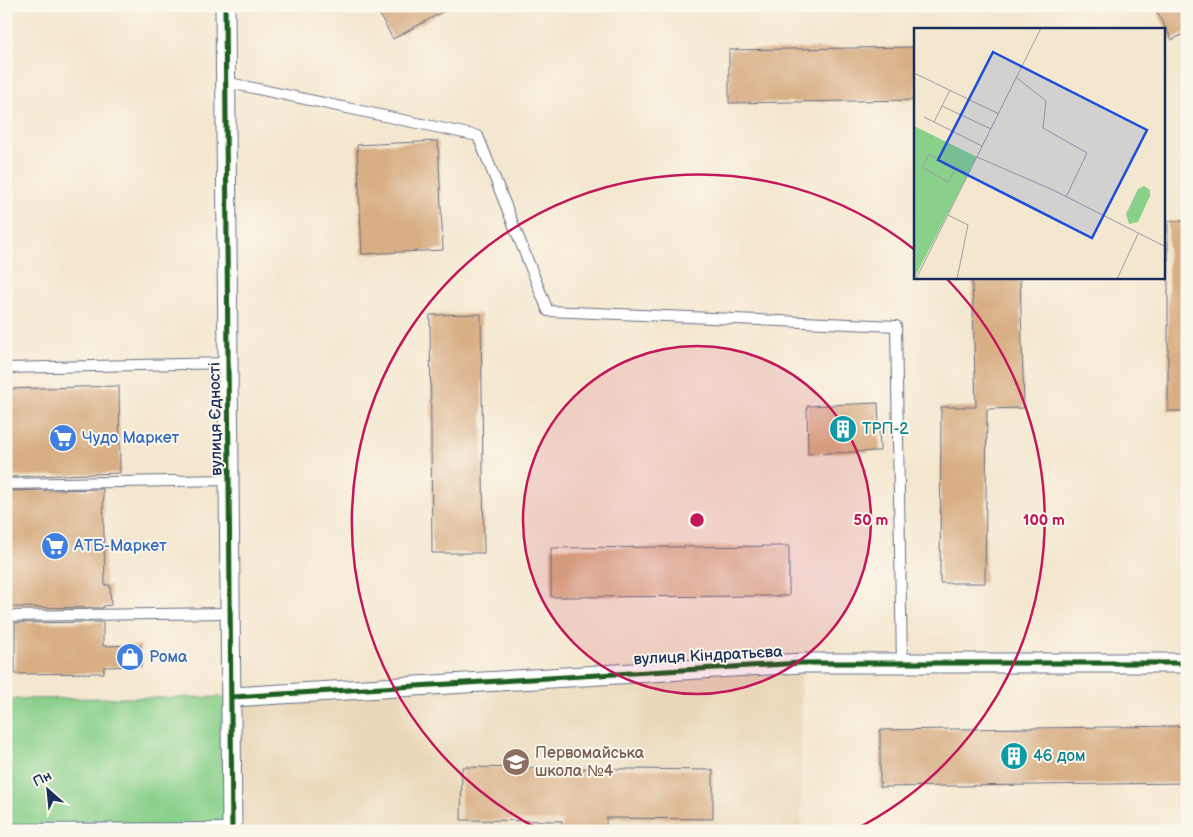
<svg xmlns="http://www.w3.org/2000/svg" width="1193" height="837" viewBox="0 0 1193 837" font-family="'Balsamiq Sans',sans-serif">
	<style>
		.built { fill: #ead8ba }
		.green { fill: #89d08a; stroke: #528074 }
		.building { fill: #d8ae84 }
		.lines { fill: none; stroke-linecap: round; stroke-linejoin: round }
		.lane-casing { stroke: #676f86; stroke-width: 12 }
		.street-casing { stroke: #676f86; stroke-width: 21 }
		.lane { stroke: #fff; stroke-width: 10 }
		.street { stroke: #fff; stroke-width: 19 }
		.cycleway-casing { stroke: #fbf7ec; stroke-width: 8 }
		.cycleway { stroke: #1b5e20; stroke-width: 5 }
		.ring { fill: none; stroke: #c2185b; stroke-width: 2.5 }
		.labels { text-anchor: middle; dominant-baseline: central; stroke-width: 4; stroke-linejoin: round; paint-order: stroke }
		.street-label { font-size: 16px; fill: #1b2f5e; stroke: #fbf7ec }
		.culture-label { font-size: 16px; fill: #0d838f; stroke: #fbf7ec; text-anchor: start }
		.shop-label { font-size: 16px; fill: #366cbe; stroke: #fbf7ec; text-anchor: start }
		.education-label { font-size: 16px; fill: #785e54; stroke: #fbf7ec; text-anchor: start }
		.inset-road { fill: none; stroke: #9d9da2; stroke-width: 1 }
		.view { fill: #1d4ed8; fill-opacity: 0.15; stroke: #1d4ed8; stroke-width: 2.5 }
		.inset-edge { fill: none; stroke: #1b2f5e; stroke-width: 2.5 }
		.centre { fill: #c2185b; stroke: #fbf7ec; stroke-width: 2.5 }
		.ring-label { font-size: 15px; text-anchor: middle; font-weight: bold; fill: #c2185b; stroke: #fbf7ec; stroke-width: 4; stroke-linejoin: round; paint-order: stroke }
	</style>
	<rect width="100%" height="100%" fill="#fbf7ec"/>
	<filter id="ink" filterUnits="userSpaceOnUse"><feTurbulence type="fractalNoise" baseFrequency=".02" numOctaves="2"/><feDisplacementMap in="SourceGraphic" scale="10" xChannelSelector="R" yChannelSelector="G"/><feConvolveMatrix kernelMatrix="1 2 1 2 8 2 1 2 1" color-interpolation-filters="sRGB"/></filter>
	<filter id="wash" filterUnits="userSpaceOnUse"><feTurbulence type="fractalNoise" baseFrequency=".0096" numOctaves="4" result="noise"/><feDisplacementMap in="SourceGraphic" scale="20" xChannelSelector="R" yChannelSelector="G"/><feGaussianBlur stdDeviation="1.12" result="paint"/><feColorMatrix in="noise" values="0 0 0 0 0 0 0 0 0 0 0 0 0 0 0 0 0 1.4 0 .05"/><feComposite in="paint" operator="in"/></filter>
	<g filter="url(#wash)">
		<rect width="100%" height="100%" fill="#f4e7cf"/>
		<path class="built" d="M 801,663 L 801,831 L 232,831 L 232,697 Z"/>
		<path class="green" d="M 232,697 L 232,831 L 6,831 L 6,699 Z"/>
		<g id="blocks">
			<path class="building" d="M 375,6 L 453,6 L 393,39 Z
				M 1154,6 L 1187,6 L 1187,32 L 1172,40 Z
				M 916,47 L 916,100 L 729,103 L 729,50 Z
				M 438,141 L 443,250 L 362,254 L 357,145 Z
				M 1168,221 L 1187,221 L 1187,411 L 1168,411 Z
				M 972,278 L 1020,278 L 1024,408 L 987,409 L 985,583 L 940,583 L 941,407 L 976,407 Z
				M 481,314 L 484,553 L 432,553 L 430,315 Z
				M 119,386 L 120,473 L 6,477 L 6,389 Z
				M 878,403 L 880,451 L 808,454 L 807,406 Z
				M 103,489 L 105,585 L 110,585 L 111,605 L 103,606 L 103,608 L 6,607 L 6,491 Z
				M 789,546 L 789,596 L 551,597 L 551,548 Z
				M 103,622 L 103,646 L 141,645 L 141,666 L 104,667 L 104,673 L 15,674 L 15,623 Z
				M 1187,726 L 1187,783 L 880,787 L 880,730 Z
				M 462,767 L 713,770 L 713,819 L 606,818 L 606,831 L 562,831 L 562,821 L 461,820 Z"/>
		</g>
	</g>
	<g filter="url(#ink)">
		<use href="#blocks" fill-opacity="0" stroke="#676f86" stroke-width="1"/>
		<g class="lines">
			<g class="lane-casing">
				<path id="lane" d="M 225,82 L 478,136 L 548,311 L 896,326 L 902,663
					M 6,368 L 227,363
					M 6,484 L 229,480
					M 6,616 L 230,613
					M 6,829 L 232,828"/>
			</g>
			<g class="street-casing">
				<path id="street" d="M 225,6 L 232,831
					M 232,697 L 801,663 L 1187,663"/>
			</g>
			<use href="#lane" class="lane"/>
			<use href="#street" class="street"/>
			<g class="cycleway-casing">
				<path id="cycleway" d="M 225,6 L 232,831
					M 232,697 L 801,663 L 1187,663"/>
			</g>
			<use href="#cycleway" class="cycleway"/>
		</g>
	</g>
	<circle cx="697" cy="520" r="174" fill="#c2185b" fill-opacity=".12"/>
	<g class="ring">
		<circle cx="697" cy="520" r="174"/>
		<path d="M542 831A347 347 0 1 1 915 250M947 279A347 347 0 0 1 852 831"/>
	</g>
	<defs>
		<g id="building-disc" transform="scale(1.4375)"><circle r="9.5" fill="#0f9aa8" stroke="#fbf7ec"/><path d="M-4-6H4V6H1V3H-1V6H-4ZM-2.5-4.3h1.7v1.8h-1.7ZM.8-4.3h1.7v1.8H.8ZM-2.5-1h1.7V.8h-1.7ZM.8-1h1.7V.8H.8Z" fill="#fff"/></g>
		<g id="supermarket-disc" transform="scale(1.4375)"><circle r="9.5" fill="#3f7fe0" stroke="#fbf7ec"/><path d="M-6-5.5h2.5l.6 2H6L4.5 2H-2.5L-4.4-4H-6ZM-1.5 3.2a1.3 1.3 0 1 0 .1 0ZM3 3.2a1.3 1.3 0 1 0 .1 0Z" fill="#fff"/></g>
		<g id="shop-disc" transform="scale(1.4375)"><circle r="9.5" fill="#3f7fe0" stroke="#fbf7ec"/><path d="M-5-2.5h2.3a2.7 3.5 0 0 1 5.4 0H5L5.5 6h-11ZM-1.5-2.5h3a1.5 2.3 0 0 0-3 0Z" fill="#fff"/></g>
		<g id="school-disc" transform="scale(1.4375)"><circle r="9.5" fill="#8d6e63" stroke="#fbf7ec"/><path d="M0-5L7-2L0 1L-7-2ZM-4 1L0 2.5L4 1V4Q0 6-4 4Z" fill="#fff"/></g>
	</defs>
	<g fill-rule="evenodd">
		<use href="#building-disc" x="843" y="429"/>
		<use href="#supermarket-disc" x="63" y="438"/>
		<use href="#supermarket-disc" x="55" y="546"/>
		<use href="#shop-disc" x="130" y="657"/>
		<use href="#building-disc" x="1014" y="756"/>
		<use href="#school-disc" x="516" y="762"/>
	</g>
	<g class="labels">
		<g class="street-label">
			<text transform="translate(216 419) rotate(-91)">вулиця Єдності</text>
			<text transform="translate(708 656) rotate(-3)">вулиця Кіндратьєва</text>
		</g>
		<g class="culture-label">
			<text x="862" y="429">ТРП-2</text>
			<text x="1033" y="756">46 дом</text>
		</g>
		<g class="shop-label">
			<text x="82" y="438">Чудо Маркет</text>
			<text x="74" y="546">АТБ-Маркет</text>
			<text x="149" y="657">Рома</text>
		</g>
		<g class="education-label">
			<text x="535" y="753">Первомайська<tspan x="535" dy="18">школа №4</tspan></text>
		</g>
	</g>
	<g transform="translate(914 28)">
		<rect width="251" height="251" fill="#f4e7cf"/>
		<path d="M 0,98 L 63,129 L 0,251 ZM 230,158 L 236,162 L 236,168 L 224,194 L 215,196 L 212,186 L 224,161 Z" fill="#89d08a"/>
		<path class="inset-road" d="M 0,45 L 85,86M 103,50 L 132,73 L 129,100 L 173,125 L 152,169M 28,78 L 77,101M 10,89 L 68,118M 20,94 L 36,62M 63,129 L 139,162 L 252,219M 42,140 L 34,154 L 8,139 L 15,127 L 16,127 L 55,146M 34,187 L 54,197 L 43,251M 2,251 L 127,0M 203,251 L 224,206"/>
		<path class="view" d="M 79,24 L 233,102 L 178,210 L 24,132 Z"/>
		<rect width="251" height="251" class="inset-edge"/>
	</g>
	<circle cx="697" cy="520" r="8" class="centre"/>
	<g class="ring-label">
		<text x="871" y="525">50 m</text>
		<text x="1044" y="525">100 m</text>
	</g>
	<rect width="1193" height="837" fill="none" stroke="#fbf7ec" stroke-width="25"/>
	<g transform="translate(48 790) rotate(333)" stroke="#fbf7ec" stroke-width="4" paint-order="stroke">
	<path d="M0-4L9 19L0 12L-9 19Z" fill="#1b2f5e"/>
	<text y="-8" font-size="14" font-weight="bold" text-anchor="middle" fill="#1b2f5e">Пн</text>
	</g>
</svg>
